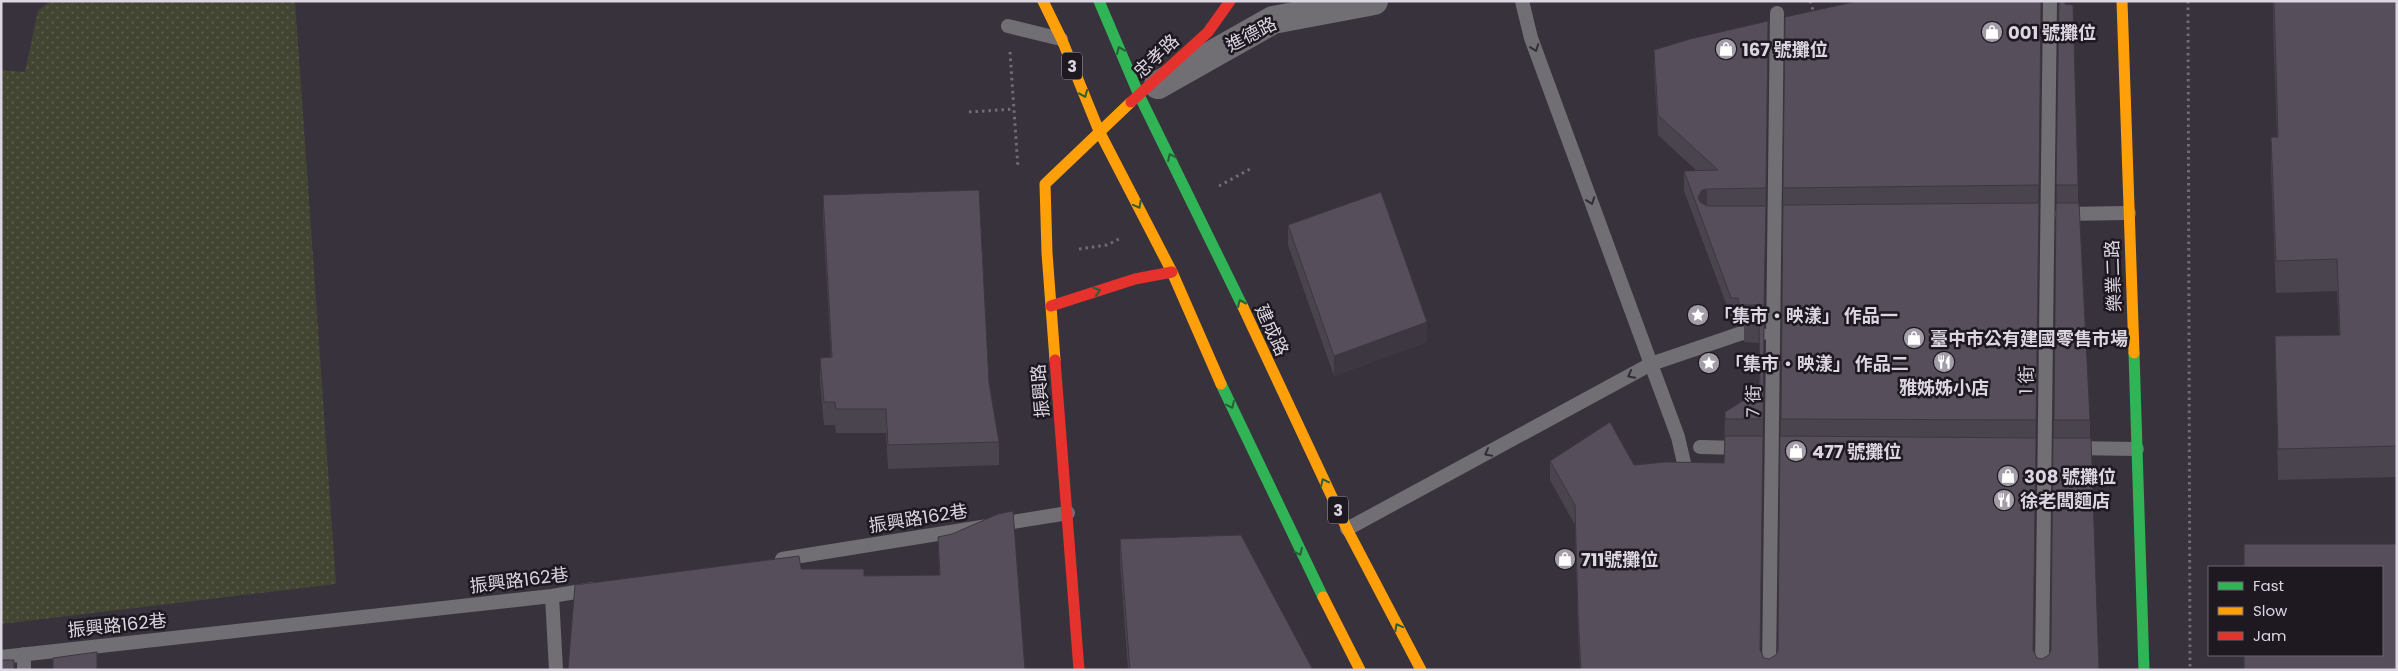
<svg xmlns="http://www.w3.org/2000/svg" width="2398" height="671" viewBox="0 0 2398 671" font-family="Poppins,'Noto Sans TC',sans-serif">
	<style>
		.green { fill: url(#green-dots) }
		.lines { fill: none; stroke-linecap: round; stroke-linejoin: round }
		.path { stroke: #706d73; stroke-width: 3; stroke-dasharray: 2.5 4; stroke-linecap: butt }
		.lane { stroke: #726f74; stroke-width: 14 }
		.street { stroke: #726f74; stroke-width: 28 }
		.fast { stroke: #30b455; stroke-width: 11 }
		.slow { stroke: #ff9f0a; stroke-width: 11 }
		.jam { stroke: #e5322d; stroke-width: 11 }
		.wall { fill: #4a444e }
		.shaded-wall { fill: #3c3740 }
		.building { fill: #564f5b; stroke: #3c3740 }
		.oneway { stroke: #332e36 }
		.oneway2 { stroke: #265f38 }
		.labels { text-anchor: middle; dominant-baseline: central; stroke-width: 5; stroke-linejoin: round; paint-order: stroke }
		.shield { fill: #1e1921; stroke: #a39da8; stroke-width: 1 }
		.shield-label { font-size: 16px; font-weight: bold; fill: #dcd6e2 }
		.poi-label { font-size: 18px; font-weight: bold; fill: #dcd6e2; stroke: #1e1921; text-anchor: start }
		.street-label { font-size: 18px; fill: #dcd6e2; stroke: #1e1921 }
	</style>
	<defs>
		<pattern id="green-dots" width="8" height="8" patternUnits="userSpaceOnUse" patternTransform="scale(1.25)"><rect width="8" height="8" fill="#434533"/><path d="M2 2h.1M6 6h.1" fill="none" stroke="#5e5f50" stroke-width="1.8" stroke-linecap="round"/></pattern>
	</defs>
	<rect width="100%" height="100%" fill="#38323d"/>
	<path class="green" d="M 50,1 L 295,1 L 336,584 L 1,624 L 1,70 L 25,72 L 38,11 Z"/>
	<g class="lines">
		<path class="path" d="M 1810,1 L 1814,13
			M 2188,1 L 2190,670
			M 1010,52 L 1018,168
			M 969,112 L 1014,109
			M 1219,186 L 1252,168
			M 1079,249 L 1107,245 L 1119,239"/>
		<path class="lane" d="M 1008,26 L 1061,39
			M 2062,214 L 2129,213
			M 1700,447 L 1742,448
			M 2073,448 L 2137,449
			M 1684,463 L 1678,437 L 1651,364 L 1742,333 L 1761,334
			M 1347,529 L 1651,364 L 1531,38 L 1522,1
			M 782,559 L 1068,513
			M 552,596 L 556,670
			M 24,654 L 24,670
			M 1,657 L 552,596 L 593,589
			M 1769,670 L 1777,13
			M 2042,670 L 2050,1"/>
		<path class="street" d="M 1158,85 L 1273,20 L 1374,1"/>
		<path class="fast" d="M 1099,1 L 1139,95 L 1243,307
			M 2134,353 L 2144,670
			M 1221,384 L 1323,597"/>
		<path class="slow" d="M 1043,1 L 1062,40 L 1099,131 L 1172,272 L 1221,384
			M 2122,1 L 2134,353
			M 1243,307 L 1347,529 L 1421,670
			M 1055,360 L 1047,253 L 1045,184 L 1131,102
			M 1323,597 L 1360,670"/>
		<path class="jam" d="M 1131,102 L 1208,32 L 1230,1
			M 1051,306 L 1135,279 L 1172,272
			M 1055,360 L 1079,670"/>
	</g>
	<path class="wall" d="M 2041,1 L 2033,651 L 2037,658 L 2042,659 L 2049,655 L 2051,650 L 2059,1 L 2078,185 L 2078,203 L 2090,420 L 2090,438 L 2099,670 L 1580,670 L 1578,635 L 1575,525 L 1550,480 L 1550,461 L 1634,465 L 1724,463 L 1725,412 L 1759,390 L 1759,343 L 1744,342 L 1744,325 L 1739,325 L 1738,318 L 1731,317 L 1684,191 L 1684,171 L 1697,171 L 1658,135 L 1654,70 L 1654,50 L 1768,21 L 1760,651 L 1764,658 L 1769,659 L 1776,655 L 1778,650 L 1785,17 Z
		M 2273,1 L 2397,1 L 2397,477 L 2278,480 L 2275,336 L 2339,335 L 2337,291 L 2276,293 L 2271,168 L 2271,137 L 2277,137 L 2273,22 Z
		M 823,195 L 989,383 L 999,442 L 999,465 L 888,469 L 886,433 L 836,433 L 835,425 L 824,425 L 820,381 L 820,358 L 831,357 L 823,218 Z
		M 1288,225 L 1427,342 L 1334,376 L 1288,245 Z
		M 938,537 L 1025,670 L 568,670 L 801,569 L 864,576 L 939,575 Z
		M 1120,539 L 1313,670 L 1128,670 L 1120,562 Z"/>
	<path class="shaded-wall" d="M 1707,189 L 1707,208 L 1700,214 L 1698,197 L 1702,190 Z
		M 1427,322 L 1427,342 L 1334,376 L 1334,356 Z"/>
	<path class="building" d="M 1858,1 L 2041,1 L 2039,185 L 1783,188 L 1785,17 Z
		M 2059,1 L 2065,1 L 2065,4 L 2073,5 L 2078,185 L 2056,185 Z
		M 2274,1 L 2397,1 L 2397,446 L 2278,449 L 2275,336 L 2340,335 L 2337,259 L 2276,261 L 2271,137 L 2278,137 Z
		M 1768,21 L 1766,188 L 1707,189 L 1702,190 L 1698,197 L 1700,202 L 1707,206 L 1766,206 L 1764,305 L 1739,305 L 1738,298 L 1731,298 L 1684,171 L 1718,170 L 1658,115 L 1654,50 L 1690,39 Z
		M 979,190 L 989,383 L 999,442 L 888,445 L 886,409 L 836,409 L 835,402 L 824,402 L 820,358 L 832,357 L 823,195 Z
		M 1381,192 L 1427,322 L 1334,356 L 1288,225 Z
		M 2039,203 L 2036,420 L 1781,419 L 1783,205 Z
		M 2056,203 L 2079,203 L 2090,420 L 2054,420 Z
		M 1744,322 L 1764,323 L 1763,419 L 1725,419 L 1725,412 L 1760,390 L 1759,323 Z
		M 1610,422 L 1634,465 L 1665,462 L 1724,463 L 1725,436 L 1763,436 L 1760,650 L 1764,658 L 1769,659 L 1776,655 L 1778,650 L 1780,436 L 2036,438 L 2033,650 L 2037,658 L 2042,659 L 2049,655 L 2051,650 L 2053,438 L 2091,438 L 2099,670 L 1581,670 L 1578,615 L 1575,505 L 1550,461 Z
		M 1013,511 L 1025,670 L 568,670 L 575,585 L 799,556 L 801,569 L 864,569 L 864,576 L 940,575 L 938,537 L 952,534 L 998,514 Z
		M 1241,535 L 1313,670 L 1130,670 L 1120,539 Z
		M 2244,544 L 2397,544 L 2397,670 L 2244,670 L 2244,655 L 2382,655 L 2382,567 L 2244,567 Z
		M 97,652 L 97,670 L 53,670 L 53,658 Z
		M 1,660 L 14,660 L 14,670 L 1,670 Z"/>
	<defs><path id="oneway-chevron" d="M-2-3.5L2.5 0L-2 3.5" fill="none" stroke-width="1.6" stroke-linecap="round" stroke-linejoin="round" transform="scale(1.25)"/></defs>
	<g class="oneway">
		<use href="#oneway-chevron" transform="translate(1535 48) rotate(70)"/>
		<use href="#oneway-chevron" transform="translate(1591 201) rotate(70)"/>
		<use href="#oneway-chevron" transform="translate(1631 375) rotate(152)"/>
		<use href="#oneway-chevron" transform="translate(1488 453) rotate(152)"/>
	</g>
	<g class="oneway2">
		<use href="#oneway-chevron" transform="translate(1120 50) rotate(-113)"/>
		<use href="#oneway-chevron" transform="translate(1084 94) rotate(68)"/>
		<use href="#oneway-chevron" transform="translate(1171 157) rotate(-115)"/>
		<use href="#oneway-chevron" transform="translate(1138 205) rotate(62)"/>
		<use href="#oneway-chevron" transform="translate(1097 291) rotate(-18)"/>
		<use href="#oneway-chevron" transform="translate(1241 303) rotate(-114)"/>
		<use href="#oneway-chevron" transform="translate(1231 405) rotate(65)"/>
		<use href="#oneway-chevron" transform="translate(1324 482) rotate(-116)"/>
		<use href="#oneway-chevron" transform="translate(1299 552) rotate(64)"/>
		<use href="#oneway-chevron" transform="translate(1398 627) rotate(-118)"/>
	</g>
	<defs>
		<g id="shop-disc" transform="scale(1.125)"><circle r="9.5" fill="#a39da8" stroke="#1e1921"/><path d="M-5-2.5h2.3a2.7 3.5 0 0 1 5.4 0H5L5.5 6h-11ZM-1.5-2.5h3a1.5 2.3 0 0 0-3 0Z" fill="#fff"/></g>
		<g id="sight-disc" transform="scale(1.125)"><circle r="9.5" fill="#a39da8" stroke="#1e1921"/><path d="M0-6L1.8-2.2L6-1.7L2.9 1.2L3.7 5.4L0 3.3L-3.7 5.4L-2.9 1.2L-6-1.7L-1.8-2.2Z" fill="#fff"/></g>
		<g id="restaurant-disc" transform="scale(1.125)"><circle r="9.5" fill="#a39da8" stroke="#1e1921"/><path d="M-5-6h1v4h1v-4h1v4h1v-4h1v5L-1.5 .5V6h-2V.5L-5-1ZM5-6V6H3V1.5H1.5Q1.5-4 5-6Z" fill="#fff"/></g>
	</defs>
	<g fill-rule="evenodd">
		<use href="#shop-disc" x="1992" y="32"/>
		<use href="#shop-disc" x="1726" y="49"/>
		<use href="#sight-disc" x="1698" y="315"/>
		<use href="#shop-disc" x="1914" y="338"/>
		<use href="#restaurant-disc" x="1944" y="362"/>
		<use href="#sight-disc" x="1709" y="363"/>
		<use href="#shop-disc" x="1796" y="451"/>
		<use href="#shop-disc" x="2008" y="476"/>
		<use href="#restaurant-disc" x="2004" y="500"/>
		<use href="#shop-disc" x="1565" y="559"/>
	</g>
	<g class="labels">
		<g class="shield">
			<rect x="1062" y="52.5" width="20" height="27" rx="4"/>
			<rect x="1328" y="496.5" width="20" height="27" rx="4"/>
		</g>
		<g class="shield-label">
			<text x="1072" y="66">3</text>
			<text x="1338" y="510">3</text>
		</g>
		<g class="poi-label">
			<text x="2008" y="32">001 號攤位</text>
			<text x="1742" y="49">167 號攤位</text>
			<text x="1714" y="315">「集市‧映漾」 作品一</text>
			<text x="1930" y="338">臺中市公有建國零售市場</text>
			<text x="1725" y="363">「集市‧映漾」 作品二</text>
			<text x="1944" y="387" text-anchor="middle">雅姊姊小店</text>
			<text x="1812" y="451">477 號攤位</text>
			<text x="2024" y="476">308 號攤位</text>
			<text x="2020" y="500">徐老闆麵店</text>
			<text x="1581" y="559">711號攤位</text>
		</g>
		<g class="street-label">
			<text transform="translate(1251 34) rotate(-27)">進德路</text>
			<text transform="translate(1156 56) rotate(-43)">忠孝路</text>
			<text transform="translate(2113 276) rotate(-92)">樂業二路</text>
			<text transform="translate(1272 330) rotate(65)">建成路</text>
			<text transform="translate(2026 380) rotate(-89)">1 街</text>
			<text transform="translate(1040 391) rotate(-95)">振興路</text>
			<text transform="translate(1753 401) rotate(-89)">7 街</text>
			<text transform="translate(918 518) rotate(-9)">振興路162巷</text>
			<text transform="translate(519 580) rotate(-7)">振興路162巷</text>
			<text transform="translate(117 625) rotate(-6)">振興路162巷</text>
		</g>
	</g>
	<rect width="2398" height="671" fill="none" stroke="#dcd6e2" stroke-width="5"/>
	<rect x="2208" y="566" width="175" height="90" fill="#1e1921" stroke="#6a656e"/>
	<rect x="2218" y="582" width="25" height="8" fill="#30b455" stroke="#6a656e"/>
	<text x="2253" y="591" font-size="15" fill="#dcd6e2">Fast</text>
	<rect x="2218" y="607" width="25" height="8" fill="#ff9f0a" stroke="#6a656e"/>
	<text x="2253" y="616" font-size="15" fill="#dcd6e2">Slow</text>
	<rect x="2218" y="632" width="25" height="8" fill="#e5322d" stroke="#6a656e"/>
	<text x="2253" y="641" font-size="15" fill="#dcd6e2">Jam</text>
</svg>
